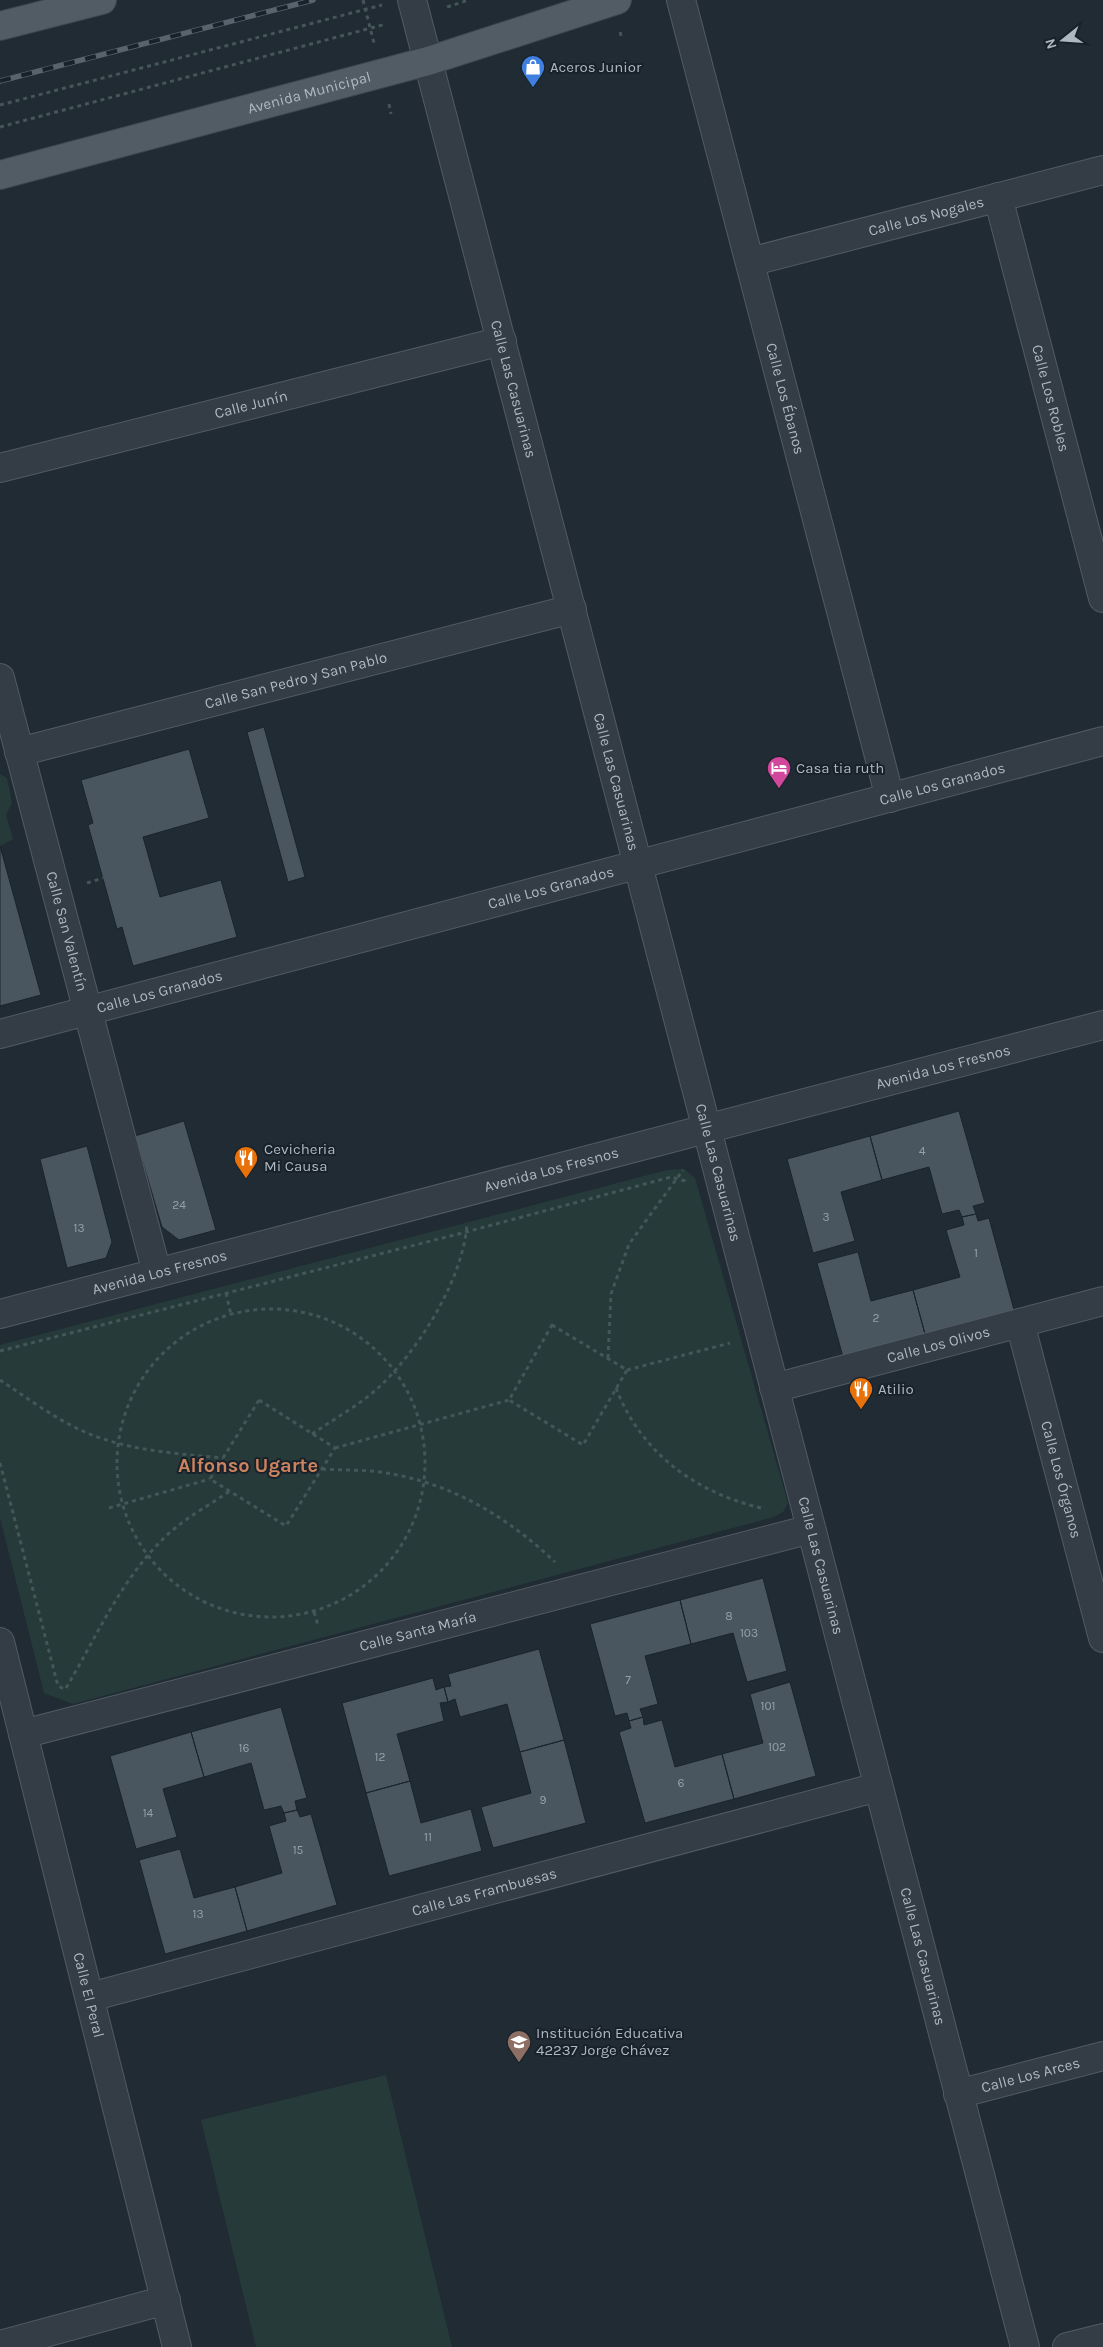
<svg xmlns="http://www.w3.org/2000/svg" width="1103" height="2347" viewBox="0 0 1103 2347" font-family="Karla,sans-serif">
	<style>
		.green { fill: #263b39 }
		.building { fill: #495660; stroke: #1b242c }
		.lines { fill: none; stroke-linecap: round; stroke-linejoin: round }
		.minor-casing { stroke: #515b63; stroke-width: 30 }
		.major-casing { stroke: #3d464f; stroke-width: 30 }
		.path { stroke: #445657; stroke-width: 3; stroke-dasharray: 4 4; stroke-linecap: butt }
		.minor { stroke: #343d45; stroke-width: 28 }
		.major { stroke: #515c65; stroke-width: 28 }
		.rail-casing { stroke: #58636e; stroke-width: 5.5 }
		.rail { stroke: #19222a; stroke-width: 4; stroke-dasharray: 11; stroke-linecap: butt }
		.labels { text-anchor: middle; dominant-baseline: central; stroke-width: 4; stroke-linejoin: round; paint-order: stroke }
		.number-label { font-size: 12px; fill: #95a0aa }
		.poi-label { font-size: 15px; fill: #aeb8c2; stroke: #19222a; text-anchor: start }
		.street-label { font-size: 15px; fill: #aeb8c2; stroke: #19222a }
		.district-label { font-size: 20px; font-weight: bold; fill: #cc835f; stroke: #19222a }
	</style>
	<rect width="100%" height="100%" fill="#202b34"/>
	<path class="green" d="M 0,774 L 7,778 L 12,803 L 6,815 L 13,839 L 0,846 Z
		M 684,1169 L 695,1178 L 788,1503 L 783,1512 L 774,1517 L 73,1704 L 44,1693 L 0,1518 L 0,1345 L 667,1170 Z
		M 386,2075 L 452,2347 L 256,2347 L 201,2120 Z"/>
	<path class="building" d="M 264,727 L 305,877 L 288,882 L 247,732 Z
		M 189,749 L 209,818 L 143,837 L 160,897 L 221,880 L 237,937 L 133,966 L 122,927 L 117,929 L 88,825 L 93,823 L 81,780 Z
		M 0,846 L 41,995 L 0,1006 Z
		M 959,1111 L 985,1203 L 973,1206 L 976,1214 L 962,1217 L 959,1210 L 942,1214 L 929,1167 L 882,1180 L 870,1136 Z
		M 184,1121 L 216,1230 L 179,1240 L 162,1227 L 135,1136 Z
		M 870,1136 L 882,1180 L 841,1192 L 855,1241 L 813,1253 L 787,1159 Z
		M 87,1146 L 112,1242 L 106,1258 L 67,1268 L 40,1159 Z
		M 976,1214 L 978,1221 L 989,1218 L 1014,1310 L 925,1334 L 913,1290 L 960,1277 L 946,1230 L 964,1225 L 962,1217 Z
		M 858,1252 L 871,1301 L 913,1290 L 925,1334 L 843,1357 L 817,1263 Z
		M 763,1578 L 787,1671 L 747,1682 L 733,1633 L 691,1644 L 680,1600 Z
		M 680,1600 L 691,1644 L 645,1656 L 658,1704 L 640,1709 L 643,1717 L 629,1721 L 627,1713 L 615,1716 L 590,1624 Z
		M 539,1649 L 564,1740 L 520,1752 L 507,1704 L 460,1717 L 455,1699 L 448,1702 L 444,1687 L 451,1686 L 448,1674 Z
		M 433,1678 L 436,1690 L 444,1687 L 448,1702 L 440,1703 L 444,1721 L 397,1734 L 410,1781 L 366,1793 L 342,1703 Z
		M 790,1682 L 816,1776 L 734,1799 L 722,1754 L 763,1743 L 750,1694 Z
		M 281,1707 L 307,1798 L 295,1801 L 297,1810 L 284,1813 L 281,1806 L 264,1810 L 251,1763 L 204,1777 L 191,1732 Z
		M 643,1717 L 644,1725 L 662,1720 L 675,1767 L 722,1754 L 734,1799 L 645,1823 L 619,1732 L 631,1728 L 629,1721 Z
		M 191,1732 L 204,1777 L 163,1789 L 177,1837 L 136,1849 L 110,1756 Z
		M 564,1740 L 586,1823 L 493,1848 L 481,1807 L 531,1793 L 520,1752 Z
		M 410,1781 L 421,1823 L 471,1809 L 482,1851 L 389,1876 L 366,1793 Z
		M 297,1810 L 300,1817 L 311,1814 L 337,1905 L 247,1931 L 235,1887 L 282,1873 L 269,1826 L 286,1821 L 284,1813 Z
		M 180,1849 L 194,1898 L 235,1887 L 247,1931 L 165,1954 L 139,1860 Z"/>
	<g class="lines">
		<g class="minor-casing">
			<g id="minor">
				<path id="s1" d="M 412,0 L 1025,2347"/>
				<path id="s2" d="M 681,0 L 890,798"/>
				<path id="s3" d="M 998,197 L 1103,598"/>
				<path id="s4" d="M 750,262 L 1103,170"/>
				<path id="s5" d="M 0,468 L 502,341"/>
				<path id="s6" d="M 0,678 L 157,1273"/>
				<path id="s7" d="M 19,752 L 572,609"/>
				<path id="s8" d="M 0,1034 L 1103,741"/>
				<path id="s9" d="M 0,1314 L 1103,1025"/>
				<path id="s10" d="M 1020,1323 L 1103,1638"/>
				<path id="s11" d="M 774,1388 L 1103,1301"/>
				<path id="s12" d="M 0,1642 L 177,2347"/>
				<path id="s13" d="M 23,1734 L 811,1529"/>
				<path id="s14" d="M 90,1997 L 878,1787"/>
				<path id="s15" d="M 958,2094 L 1103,2056"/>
				<path d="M 0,2345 L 166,2300"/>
				<path d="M 1067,2347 L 1103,2338"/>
			</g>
		</g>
		<g class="major-casing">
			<g id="major">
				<path d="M 0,26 L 102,0"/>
				<path id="s16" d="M 0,175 L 428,61 L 617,0"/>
			</g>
		</g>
		<path class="path" d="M 363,0 L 374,43
			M 447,7 L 469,0
			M 620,32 L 622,39
			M 389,104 L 391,114
			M 0,105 L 382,5
			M 0,127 L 386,24
			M 87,883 L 103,878
			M 226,1293 L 231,1315
			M117 1463a154 154 0 1 1 308 0a154 154 0 1 1-308 0Z
			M 552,1325 L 627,1370 L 583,1445 L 509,1400 Z
			M 0,1351 L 466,1232 L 671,1177 L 685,1181 L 686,1185
			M 608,1358 L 611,1294 L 629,1244 L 683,1170
			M 627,1370 L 730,1343
			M 0,1380 C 29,1399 59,1422 92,1435 C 134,1451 179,1454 223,1458
			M 616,1388 C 641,1453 695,1492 761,1508
			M 259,1400 L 335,1448 L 286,1526 L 210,1479 Z
			M 312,1434 C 334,1419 358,1406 378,1388 C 418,1351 463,1280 467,1224
			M 335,1448 L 509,1400
			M 0,1463 L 58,1686 L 64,1689
			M 322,1469 C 339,1470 356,1470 372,1471 C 444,1479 503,1513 555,1562
			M 109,1508 L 210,1479
			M 314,1612 L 318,1625
			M 66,1688 C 97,1636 120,1581 164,1538 C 183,1519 208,1506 230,1491"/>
		<use href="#minor" class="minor"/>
		<use href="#major" class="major"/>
		<g class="rail-casing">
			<path id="rail" d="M 0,81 L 313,0"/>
		</g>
		<use href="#rail" class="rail"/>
	</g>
	<defs>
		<g id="shop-pin" transform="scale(1.25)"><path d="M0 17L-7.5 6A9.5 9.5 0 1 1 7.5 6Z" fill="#3f7fe0" stroke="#19222a"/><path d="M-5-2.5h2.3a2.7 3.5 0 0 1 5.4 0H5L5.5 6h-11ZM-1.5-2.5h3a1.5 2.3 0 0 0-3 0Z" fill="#fff"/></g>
		<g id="hotel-pin" transform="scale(1.25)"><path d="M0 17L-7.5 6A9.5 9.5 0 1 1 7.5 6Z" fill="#d1479c" stroke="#19222a"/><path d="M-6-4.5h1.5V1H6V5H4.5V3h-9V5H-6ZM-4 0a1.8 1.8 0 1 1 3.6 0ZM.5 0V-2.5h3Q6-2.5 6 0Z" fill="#fff"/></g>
		<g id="restaurant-pin" transform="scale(1.25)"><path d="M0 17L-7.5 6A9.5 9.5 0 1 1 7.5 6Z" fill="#e8710a" stroke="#19222a"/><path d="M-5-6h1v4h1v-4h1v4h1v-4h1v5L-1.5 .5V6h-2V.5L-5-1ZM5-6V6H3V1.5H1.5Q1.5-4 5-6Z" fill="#fff"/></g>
		<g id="school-pin" transform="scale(1.25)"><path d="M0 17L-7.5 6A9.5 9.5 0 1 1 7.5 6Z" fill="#8d6e63" stroke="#19222a"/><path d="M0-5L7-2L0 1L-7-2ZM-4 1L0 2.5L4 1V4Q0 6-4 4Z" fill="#fff"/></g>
	</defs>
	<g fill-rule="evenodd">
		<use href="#shop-pin" x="533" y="67"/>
		<use href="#hotel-pin" x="779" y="768"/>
		<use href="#restaurant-pin" x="246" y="1158"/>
		<use href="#restaurant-pin" x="861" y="1389"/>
		<use href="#school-pin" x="519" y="2042"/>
	</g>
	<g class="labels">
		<g class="number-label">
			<text x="922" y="1151">4</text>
			<text x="179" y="1205">24</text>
			<text x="826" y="1217">3</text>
			<text x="79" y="1228">13</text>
			<text x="976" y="1253">1</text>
			<text x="876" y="1318">2</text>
			<text x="729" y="1616">8</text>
			<text x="749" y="1633">103</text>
			<text x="628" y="1680">7</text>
			<text x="768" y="1706">101</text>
			<text x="777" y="1747">102</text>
			<text x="244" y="1748">16</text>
			<text x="380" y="1757">12</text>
			<text x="681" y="1783">6</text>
			<text x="543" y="1800">9</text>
			<text x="148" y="1813">14</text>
			<text x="428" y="1837">11</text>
			<text x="298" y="1850">15</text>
			<text x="198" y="1914">13</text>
		</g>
		<g class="poi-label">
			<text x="550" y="67">Aceros Junior</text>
			<text x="796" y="768">Casa tia ruth</text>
			<text x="264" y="1149">Cevicheria<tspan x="264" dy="17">Mi Causa</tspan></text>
			<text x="878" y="1389">Atilio</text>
			<text x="536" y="2033">Institución Educativa<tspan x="536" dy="17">42237 Jorge Chávez</tspan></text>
		</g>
		<g class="street-label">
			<text stroke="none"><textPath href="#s16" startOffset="320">Avenida Municipal</textPath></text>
			<text stroke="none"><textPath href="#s4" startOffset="182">Calle Los Nogales</textPath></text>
			<text stroke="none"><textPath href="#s1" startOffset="402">Calle Las Casuarinas</textPath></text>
			<text stroke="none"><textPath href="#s3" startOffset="208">Calle Los Robles</textPath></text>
			<text stroke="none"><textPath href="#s2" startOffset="412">Calle Los Ébanos</textPath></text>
			<text stroke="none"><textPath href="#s5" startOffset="259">Calle Junín</textPath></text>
			<text stroke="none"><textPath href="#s7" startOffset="286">Calle San Pedro y San Pablo</textPath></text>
			<text stroke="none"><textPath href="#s1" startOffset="808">Calle Las Casuarinas</textPath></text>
			<text stroke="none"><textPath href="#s8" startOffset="975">Calle Los Granados</textPath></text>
			<text stroke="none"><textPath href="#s8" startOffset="570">Calle Los Granados</textPath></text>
			<text stroke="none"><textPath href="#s6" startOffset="262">Calle San Valentín</textPath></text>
			<text stroke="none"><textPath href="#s8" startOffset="165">Calle Los Granados</textPath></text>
			<text stroke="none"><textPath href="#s9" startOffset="975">Avenida Los Fresnos</textPath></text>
			<text stroke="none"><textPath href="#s9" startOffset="570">Avenida Los Fresnos</textPath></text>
			<text stroke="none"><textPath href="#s1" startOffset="1212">Calle Las Casuarinas</textPath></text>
			<text stroke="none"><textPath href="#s9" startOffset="165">Avenida Los Fresnos</textPath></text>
			<text stroke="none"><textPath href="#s11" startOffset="170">Calle Los Olivos</textPath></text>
			<text stroke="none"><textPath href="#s10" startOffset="162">Calle Los Órganos</textPath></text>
			<text stroke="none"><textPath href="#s1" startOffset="1618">Calle Las Casuarinas</textPath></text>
			<text stroke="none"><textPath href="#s13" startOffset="408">Calle Santa María</textPath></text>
			<text stroke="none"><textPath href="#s14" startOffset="408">Calle Las Frambuesas</textPath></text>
			<text stroke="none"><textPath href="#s1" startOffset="2022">Calle Las Casuarinas</textPath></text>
			<text stroke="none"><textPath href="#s12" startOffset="364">Calle El Peral</textPath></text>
			<text stroke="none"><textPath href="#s15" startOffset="75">Calle Los Arces</textPath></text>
		</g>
		<g class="district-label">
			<text x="248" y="1465">Alfonso Ugarte</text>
		</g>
	</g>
	<g transform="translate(1063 40) rotate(253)" stroke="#19222a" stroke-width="4" paint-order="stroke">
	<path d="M0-4L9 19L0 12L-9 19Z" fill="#aeb8c2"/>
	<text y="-8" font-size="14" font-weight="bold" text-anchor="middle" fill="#aeb8c2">N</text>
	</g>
</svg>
